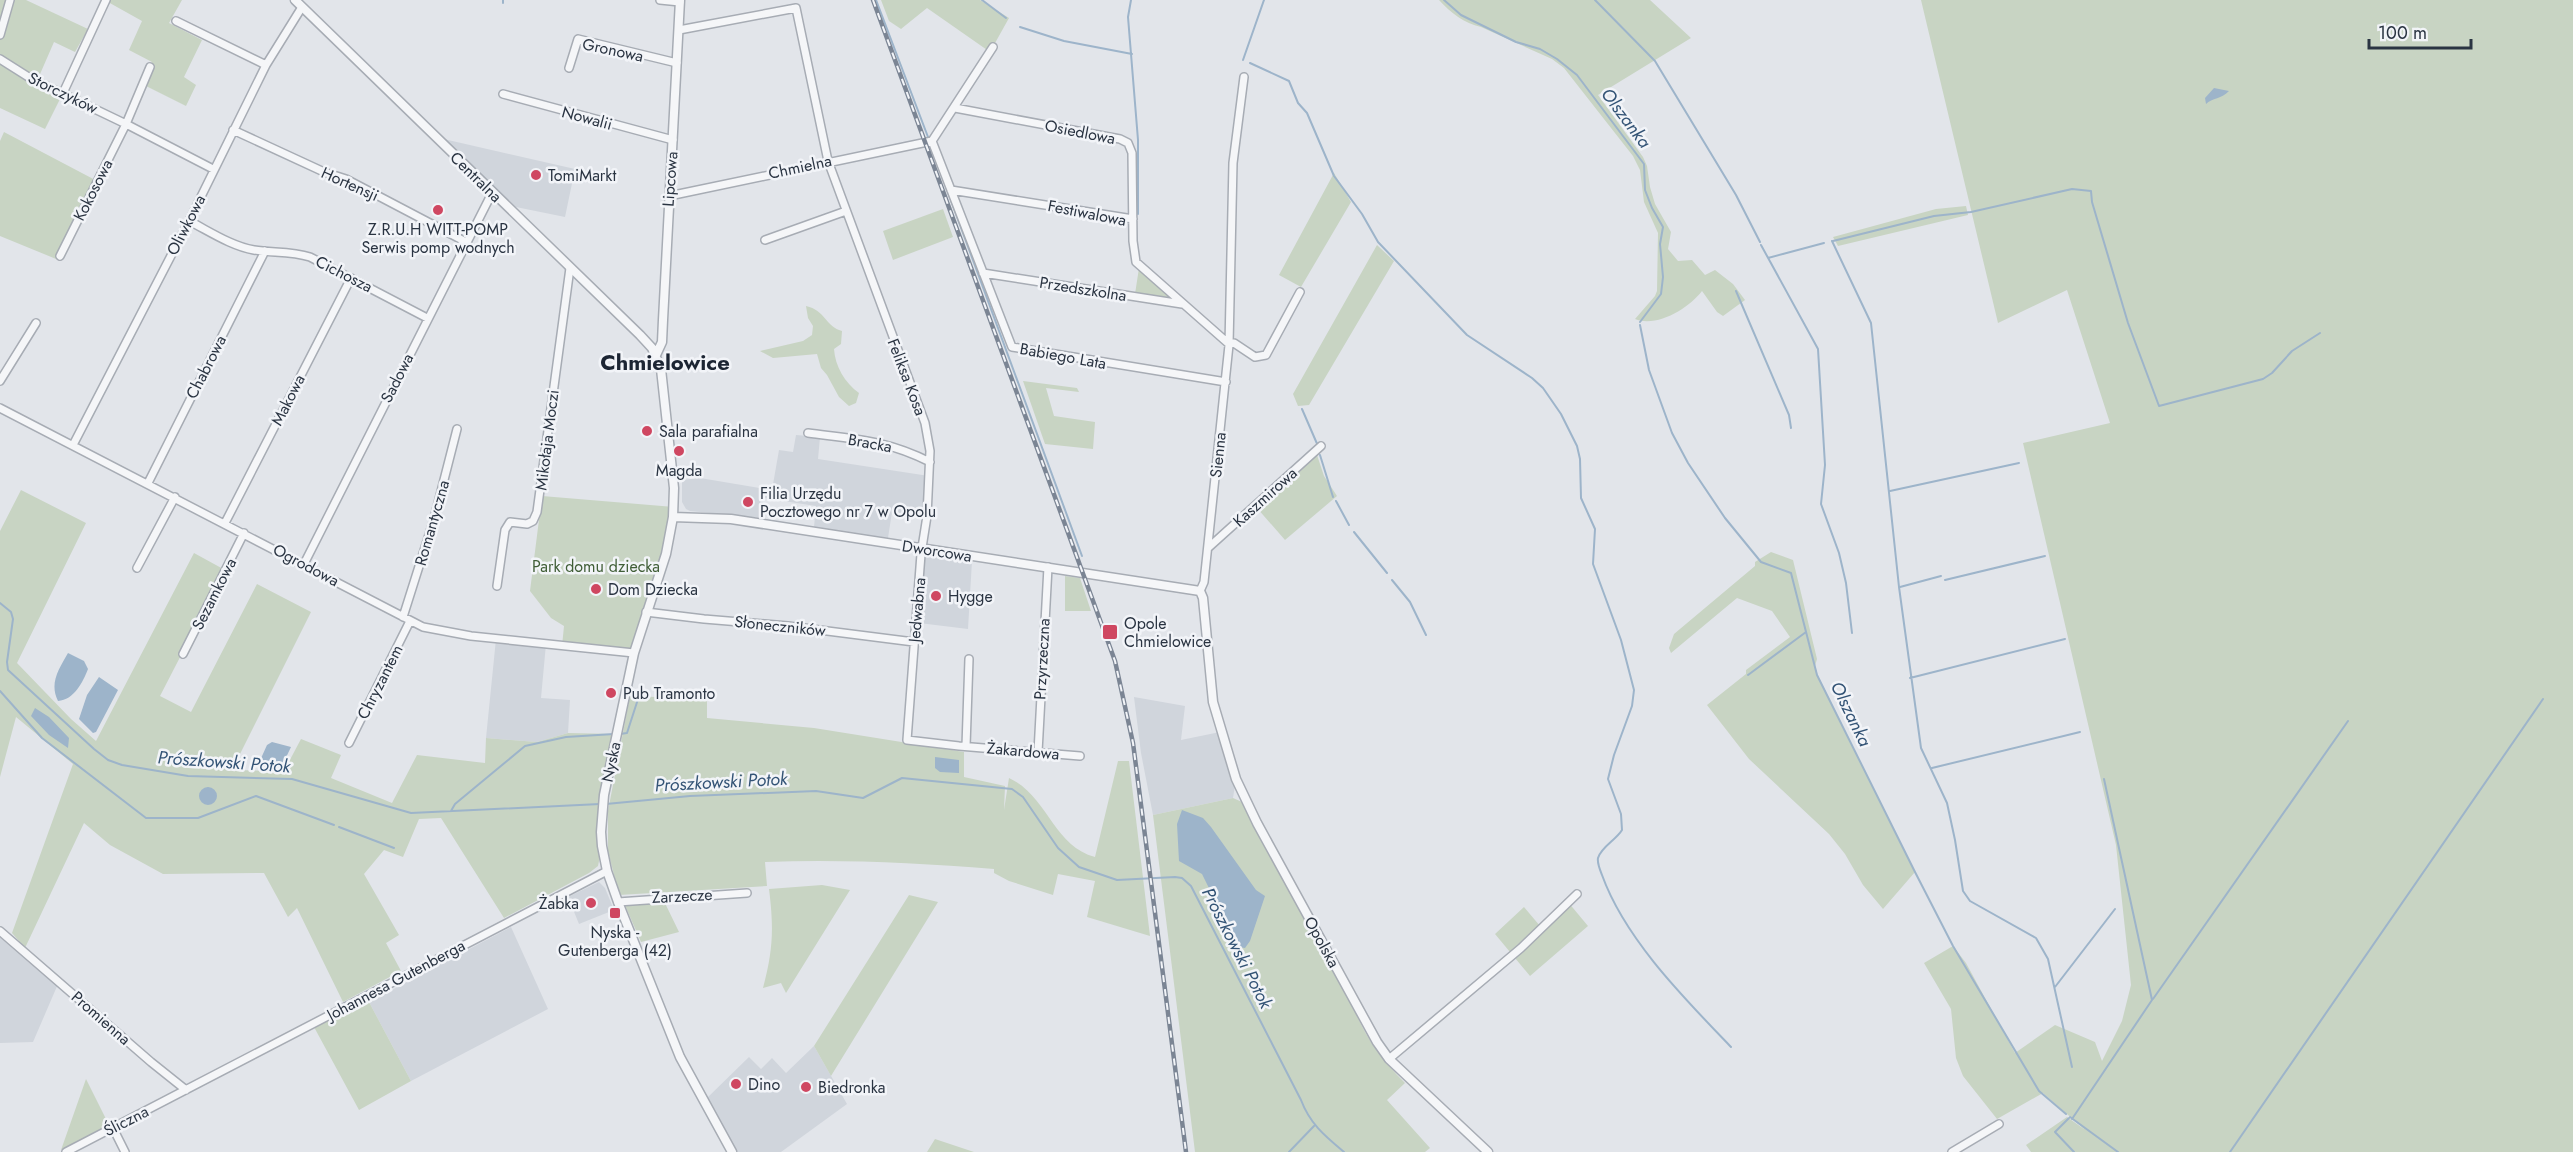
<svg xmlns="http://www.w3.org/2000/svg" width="2573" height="1152" viewBox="0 0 2573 1152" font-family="Jost,sans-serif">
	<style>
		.built { fill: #d0d5dc }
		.green { fill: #c8d4c3 }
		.water { fill: #9db4ca }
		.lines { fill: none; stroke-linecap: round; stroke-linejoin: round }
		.stream { stroke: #9db4ca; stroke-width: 2 }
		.minor-casing { stroke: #a7acb4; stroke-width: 10 }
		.tertiary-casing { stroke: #a7acb4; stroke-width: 11 }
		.minor { stroke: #f5f6f8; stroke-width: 7 }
		.tertiary { stroke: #f5f6f8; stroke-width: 8 }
		.rail-casing { stroke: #7b8594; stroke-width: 4.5 }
		.rail { stroke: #f2f4f8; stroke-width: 2; stroke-dasharray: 7; stroke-linecap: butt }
		.poi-dot { fill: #cf4761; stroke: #f2f4f8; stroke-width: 2 }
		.labels { text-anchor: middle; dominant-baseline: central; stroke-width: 5; stroke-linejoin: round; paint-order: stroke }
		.street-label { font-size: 16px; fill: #2a3442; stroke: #f2f4f8 }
		.poi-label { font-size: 16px; fill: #2a3442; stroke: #f2f4f8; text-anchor: start }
		.park-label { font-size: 16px; fill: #405e37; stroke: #f2f4f8 }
		.water-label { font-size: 18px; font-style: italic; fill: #345476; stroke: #f2f4f8 }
		.district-label { font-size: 22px; font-weight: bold; fill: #1c2533; stroke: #f2f4f8 }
	</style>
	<rect width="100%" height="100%" fill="#e2e5ea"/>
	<path class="built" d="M 435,137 L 575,169 L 565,217 L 511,206 Z
		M 796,435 L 820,437 L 818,459 L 929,476 L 927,516 L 892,512 L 888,538 L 814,527 L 816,506 L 764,498 L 760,518 L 690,511 L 686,509 L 682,502 L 682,480 L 700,478 L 772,490 L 779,450 L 793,452 Z
		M 925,553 L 972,561 L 968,629 L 919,623 Z
		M 496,639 L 546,644 L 541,698 L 570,700 L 568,733 L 537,742 L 486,738 Z
		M 1134,697 L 1185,706 L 1181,740 L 1220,732 L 1236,779 L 1233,798 L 1153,815 L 1141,753 Z
		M 599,882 L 605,888 L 614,910 L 579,924 L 568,897 Z
		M 511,927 L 548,1009 L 411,1081 L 369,1002 Z
		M 0,937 L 58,984 L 33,1042 L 0,1043 Z
		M 814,1046 L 847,1104 L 781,1152 L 736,1152 L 706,1099 L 749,1057 L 761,1069 L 772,1058 L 786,1073 Z"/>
	<path class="green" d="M 0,0 L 26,0 L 88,29 L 75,52 L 54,42 L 37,81 L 63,93 L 45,129 L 0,108 Z
		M 109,0 L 182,0 L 169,23 L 202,40 L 184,77 L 196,85 L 186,106 L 142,84 L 152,62 L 129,50 L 142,21 L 108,2 Z
		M 881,0 L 980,0 L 1009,18 L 990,52 L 927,8 L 901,29 L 889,21 Z
		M 1439,0 L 1650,0 L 1691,38 L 1598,95 L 1643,157 L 1647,166 L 1650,187 L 1655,204 L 1671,232 L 1668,249 L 1678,261 L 1692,260 L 1705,275 L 1715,270 L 1733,284 L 1745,300 L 1723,316 L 1717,312 L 1702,291 C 1689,308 1657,328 1635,319 L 1655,296 L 1657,291 L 1658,233 L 1644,202 L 1640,170 L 1633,156 L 1564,68 L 1552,59 L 1481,27 C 1464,23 1451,13 1439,0 Z
		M 1921,0 L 2573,0 L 2573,1152 L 2031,1152 L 2026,1145 L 2067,1117 L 2084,1129 L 2043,1093 L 1997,1119 L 1963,1076 L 1956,1058 L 1951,1009 L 1924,963 L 1953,946 L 1966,963 L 2015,1053 L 2055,1025 L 2095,1042 L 2102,1061 L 2122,1021 L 2131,985 L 2116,845 L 2023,443 L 2110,423 L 2067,290 L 1998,323 Z
		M 4,132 L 99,182 L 61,261 L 0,236 L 0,141 Z
		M 1334,173 L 1351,202 L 1301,287 L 1279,275 Z
		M 1966,206 L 1968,215 L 1838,246 L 1833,237 L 1936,209 Z
		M 943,209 L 953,237 L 893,260 L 883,231 Z
		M 1377,245 L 1394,261 L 1309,405 L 1298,406 L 1293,394 Z
		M 1139,268 L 1169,296 L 1168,299 L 1135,294 Z
		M 806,306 C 825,310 826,327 842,331 L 841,344 L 834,349 C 835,366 845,383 859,393 L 856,403 L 849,406 L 839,397 L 827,375 L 821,368 L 817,354 L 773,358 L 760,351 L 803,341 L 812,335 L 813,326 L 808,318 Z
		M 1023,381 L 1077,388 L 1079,392 L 1046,388 L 1054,416 L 1095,422 L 1093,449 L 1045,444 Z
		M 1316,452 L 1324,476 L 1337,496 L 1285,540 L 1257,508 Z
		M 21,490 L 86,523 L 17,663 L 71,719 L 96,741 L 194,553 L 225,570 L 160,696 L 191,712 L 257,584 L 311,612 L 232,770 L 284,771 L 301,739 L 341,755 L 331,778 L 392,803 L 417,755 L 485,763 L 486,738 L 537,742 L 568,733 L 617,734 L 604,795 L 602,846 L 598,866 L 589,873 L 504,918 L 441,818 L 419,819 L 403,857 L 384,850 L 364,874 L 399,935 L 386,943 L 401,971 L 343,1002 L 297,908 L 288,917 L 264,873 L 163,874 L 110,845 L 84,823 L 25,948 L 12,933 L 73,764 L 16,717 L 0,777 L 0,531 Z
		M 542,496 L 674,507 L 673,517 L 634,653 L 562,646 L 564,626 L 551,618 L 530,591 Z
		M 1771,552 L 1793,560 L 1817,659 L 1815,666 L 1818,676 L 1915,872 L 1883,909 L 1863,885 L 1845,854 L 1829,834 L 1749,759 L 1707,705 L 1746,674 L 1746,670 L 1790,637 L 1772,611 L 1737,598 L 1671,653 L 1669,648 L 1674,634 L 1755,566 L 1755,562 Z
		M 1065,576 L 1080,578 L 1091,611 L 1065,611 Z
		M 630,696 L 707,699 L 707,718 L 814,728 L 964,752 L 964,777 L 1005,786 L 1004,810 L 1009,778 C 1048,796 1053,846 1095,857 L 1118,761 L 1129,761 L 1150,936 L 1087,917 L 1095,881 L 1058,874 L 1053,895 L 1009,881 L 994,873 L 994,869 C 918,863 842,859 765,862 L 767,886 L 619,895 L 608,851 L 608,811 Z
		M 1233,798 L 1242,802 L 1346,985 C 1358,1026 1374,1052 1405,1083 L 1387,1100 L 1430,1148 L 1425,1152 L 1195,1152 L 1153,815 Z
		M 822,885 L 850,890 L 786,993 L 781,983 L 763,988 C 773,950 774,929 769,889 Z
		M 909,895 L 938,902 L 831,1076 L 814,1046 Z
		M 663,899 L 679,932 L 641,942 L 624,903 Z
		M 1568,902 L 1588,926 L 1530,976 L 1495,934 L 1524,907 L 1540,926 Z
		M 369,1002 L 411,1081 L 359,1110 L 314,1027 Z
		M 86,1079 L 109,1125 L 61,1150 Z
		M 935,1139 L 974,1152 L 927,1152 Z"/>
	<path class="water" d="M 2214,88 L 2229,91 C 2222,99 2212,98 2206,104 L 2205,98 Z
		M 68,653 L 84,661 L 88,669 C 83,682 74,700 58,701 C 49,683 59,669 68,653 Z
		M 99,677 L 118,690 L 96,732 L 93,733 L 79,719 L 87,695 Z
		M 35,708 L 49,717 L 69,738 L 68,748 L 49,735 L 31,716 Z
		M 272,742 L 291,747 L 281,768 L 264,769 L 258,765 L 267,745 Z
		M 935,757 L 959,760 L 959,773 L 940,772 L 935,768 Z
		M199 796a9 9 0 1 1 18 0a9 9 0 1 1-18 0Z
		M 1182,810 L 1203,818 L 1211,827 L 1256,890 L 1265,896 L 1250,941 L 1245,948 L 1238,947 L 1202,874 L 1179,861 L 1177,824 Z"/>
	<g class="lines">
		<path class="stream" d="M 876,0 L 928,137
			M 982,0 L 1006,18
			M 1131,0 L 1128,17 L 1138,140 L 1138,214
			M 1444,0 L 1461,15 L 1516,42 L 1540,49 L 1557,59 L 1577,75 L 1644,164 L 1645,190 L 1652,208 L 1663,227 L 1660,244 L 1663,277 L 1661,294 L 1640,322
			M 1595,0 L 1655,61 L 1736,195 L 1760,242
			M 503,3 L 503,0
			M 1020,27 L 1064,41 L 1132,54
			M 1243,60 L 1264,0
			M 1250,63 L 1289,81 L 1298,103 L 1307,113 L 1334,176 L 1362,214 L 1378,242 L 1467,335 L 1532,378 L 1543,388 L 1561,414 L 1577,446 L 1580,459 L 1581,498 L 1595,529 L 1593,564 L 1621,640 L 1634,690 L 1632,706 L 1614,755 L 1608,779 L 1621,814 L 1622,830 C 1616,840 1601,847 1598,858 C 1597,863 1600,870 1602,875 C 1625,939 1684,998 1731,1047
			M 942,176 L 1082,556
			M 1971,212 L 2072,189 L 2091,191 L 2092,202 L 2128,323 L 2159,406 L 2263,379 L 2272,373 L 2292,351 L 2320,333
			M 1832,241 L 1871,323 L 1899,587 L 1921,748 L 1947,803 L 1955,840 L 1963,891 L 1970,901 L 2036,938 L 2048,959 L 2072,1067
			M 1833,241 L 1934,216 L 1971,212
			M 1761,245 L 1818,349 L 1825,465 L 1821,504 L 1839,553 L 1846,583 L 1852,633
			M 1768,258 L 1824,243
			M 1736,291 L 1789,415 L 1791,428
			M 1640,325 L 1649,370 L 1672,433 L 1688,463 L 1725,518 L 1761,562 L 1791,573 L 1817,675 L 1915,872 L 1953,946 L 2039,1091 L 2066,1114
			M 1302,409 L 1318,446
			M 1320,455 L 1333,497
			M 1890,491 L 2019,463
			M 1336,501 L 1349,525
			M 1354,532 L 1387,573
			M 1392,580 L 1410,602 L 1426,635
			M 1945,580 L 2045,556
			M 1900,587 L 1941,576
			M 0,603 L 11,612 L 13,619 L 7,662 L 8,670 L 94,749 L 108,760 L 122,765 L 188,776 L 292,779 L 411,813 L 600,804
			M 1748,675 L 1806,632
			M 1910,678 L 2065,639
			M 0,691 L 42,738 L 146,818 L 198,818 L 256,796 L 334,825
			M 620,734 L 627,733 L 639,696
			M 1932,768 L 2080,732
			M 606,804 L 690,796 L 816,791 L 863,798 L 902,778 L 1012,789 L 1023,797 L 1058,848 L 1079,867 L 1117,880 L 1175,877 L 1182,878 L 1191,886 L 1301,1100 C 1310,1124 1325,1136 1344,1152
			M 451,811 L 455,804 L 525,746 L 566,737 L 614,734
			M 339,827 L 394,848
			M 2055,987 L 2115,909
			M 2153,999 L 2348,721
			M 2070,1117 L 2118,1152
			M 2069,1118 L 2055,1132 L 2074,1152
			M 2072,1119 L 2152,1000 L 2104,779
			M 1289,1152 L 1314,1126
			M 2230,1152 L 2543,699"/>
		<g class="minor-casing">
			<path id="minor" d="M 660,0 L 680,2
				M 176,21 L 266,65
				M 679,30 L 796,8 L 828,161 L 925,423 L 930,451 L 927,516 L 921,554 L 907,740 L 959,746 L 1080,756
				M 0,35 L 10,0
				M 0,59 L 30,78 L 126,124 L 213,169
				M 569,68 L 578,39 L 677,63
				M 63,93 L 106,0
				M 503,94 L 673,140
				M 955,108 L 1120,139 L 1128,143 L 1132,153 L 1133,241 L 1136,262 L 1229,344 L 1234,343 L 1255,357 L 1266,355 L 1300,292
				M 233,130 L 324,172 L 346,179 L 466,242
				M 932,141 L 1012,347 L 1226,382
				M 932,141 L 993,47
				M 951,190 L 1133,219
				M 669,196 L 932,141
				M 189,221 C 209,231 231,246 254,250 C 272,253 291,251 310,257 L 427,318
				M 765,240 L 846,211
				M 60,256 L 126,124 L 150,67
				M 983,273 L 1182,304
				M 0,381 L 36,323
				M 0,408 L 423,627 L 471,636 L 634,653
				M 808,433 C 854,439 887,440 930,462
				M 73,445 L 189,221 L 266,65 L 302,7
				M 148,483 L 265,251
				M 225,523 L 351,278
				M 1208,548 L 1321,446
				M 304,564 L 492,193
				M 137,568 L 175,497
				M 497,586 L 505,530 L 510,522 L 527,524 L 533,521 L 537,512 L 570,268
				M 1200,591 L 1204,582 L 1229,345 L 1233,163 L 1244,77
				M 646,612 L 704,619 L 788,626 L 914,642
				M 403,617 L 434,519 L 457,429
				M 183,654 L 244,533
				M 349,743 L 410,621
				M 966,746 L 969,659
				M 1038,752 L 1048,567
				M 618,902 L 747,893
				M 0,931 L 151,1062 L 186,1090
				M 1389,1059 L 1521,948 L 1577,894
				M 113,1128 L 125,1152
				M 66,1152 L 607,871
				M 1952,1152 L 1999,1124"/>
		</g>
		<g class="tertiary-casing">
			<path id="tertiary" d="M 295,0 L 640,335 L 652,348 L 661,369 L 674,488 L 673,517 L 666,554 L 634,653 L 604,795 L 601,832 L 602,846 L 607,871 L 618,902 L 680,1057 L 732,1152
				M 656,355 L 662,342 L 663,320 L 680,0
				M 673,517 L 731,519 L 1200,591 L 1203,598 L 1213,702 L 1236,779 L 1257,823 L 1377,1042 L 1389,1059 L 1488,1152"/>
		</g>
		<use href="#minor" class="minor"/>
		<use href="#tertiary" class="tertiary"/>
		<g class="rail-casing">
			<path id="rail" d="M 873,0 L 1115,661 L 1133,743 L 1186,1152"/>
		</g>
		<use href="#rail" class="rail"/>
	</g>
	<g class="poi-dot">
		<circle cx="536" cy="175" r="6"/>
		<circle cx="438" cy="210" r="6"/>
		<circle cx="647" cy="431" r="6"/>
		<circle cx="679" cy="451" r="6"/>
		<circle cx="748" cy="502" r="6"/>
		<circle cx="596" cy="589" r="6"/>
		<circle cx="936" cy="596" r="6"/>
		<rect x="1102" y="624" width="16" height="16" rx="3"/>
		<circle cx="611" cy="693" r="6"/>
		<circle cx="591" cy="903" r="6"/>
		<rect x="609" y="907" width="12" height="12" rx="3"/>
		<circle cx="736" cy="1084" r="6"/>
		<circle cx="806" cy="1087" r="6"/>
	</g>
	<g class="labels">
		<g class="street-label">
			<text transform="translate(613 50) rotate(12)">Gronowa</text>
			<text transform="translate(63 93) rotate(26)">Storczyków</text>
			<text transform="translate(587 118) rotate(15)">Nowalii</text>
			<text transform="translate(1080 132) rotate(11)">Osiedlowa</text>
			<text transform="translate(800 167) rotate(-12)">Chmielna</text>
			<text transform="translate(476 177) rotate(44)">Centralna</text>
			<text transform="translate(670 179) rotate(-86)">Lipcowa</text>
			<text transform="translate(350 184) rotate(24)">Hortensji</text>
			<text transform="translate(93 190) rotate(-63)">Kokosowa</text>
			<text transform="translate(1087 213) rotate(11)">Festiwalowa</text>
			<text transform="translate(186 225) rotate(-63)">Oliwkowa</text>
			<text transform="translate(344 274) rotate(27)">Cichosza</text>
			<text transform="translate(1083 289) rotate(9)">Przedszkolna</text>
			<text transform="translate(1063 356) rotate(10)">Babiego Lata</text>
			<text transform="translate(206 367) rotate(-63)">Chabrowa</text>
			<text transform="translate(907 377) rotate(69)">Feliksa Kosa</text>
			<text transform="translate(397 378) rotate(-63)">Sadowa</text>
			<text transform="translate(288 400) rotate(-63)">Makowa</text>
			<text transform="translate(547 440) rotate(-83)">Mikołaja Moczi</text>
			<text transform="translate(870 443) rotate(10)">Bracka</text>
			<text transform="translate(1218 455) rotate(-84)">Sienna</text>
			<text transform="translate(1265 497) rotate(-42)">Kaszmirowa</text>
			<text transform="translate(432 523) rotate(-74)">Romantyczna</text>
			<text transform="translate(937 551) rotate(9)">Dworcowa</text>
			<text transform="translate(306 565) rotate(28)">Ogrodowa</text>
			<text transform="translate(214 594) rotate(-63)">Sezamkowa</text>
			<text transform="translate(917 610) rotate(-85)">Jedwabna</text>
			<text transform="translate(780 626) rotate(6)">Słoneczników</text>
			<text transform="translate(1042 659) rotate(-87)">Przyrzeczna</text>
			<text transform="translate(380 682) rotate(-63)">Chryzantem</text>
			<text transform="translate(1023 751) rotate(5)">Żakardowa</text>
			<text transform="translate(611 762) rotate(-78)">Nyska</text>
			<text transform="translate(682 896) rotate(-3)">Zarzecze</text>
			<text transform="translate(1322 942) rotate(61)">Opolska</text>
			<text transform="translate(396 980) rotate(-28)">Johannesa Gutenberga</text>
			<text transform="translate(101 1018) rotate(41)">Promienna</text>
			<text transform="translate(126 1121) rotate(-27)">Śliczna</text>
		</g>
		<g class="poi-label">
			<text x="548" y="175">TomiMarkt</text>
			<text x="438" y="229" text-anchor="middle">Z.R.U.H WITT-POMP<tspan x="438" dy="18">Serwis pomp wodnych</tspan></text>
			<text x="659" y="431">Sala parafialna</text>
			<text x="679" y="470" text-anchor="middle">Magda</text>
			<text x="760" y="493">Filia Urzędu<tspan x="760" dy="18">Pocztowego nr 7 w Opolu</tspan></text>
			<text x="608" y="589">Dom Dziecka</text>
			<text x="948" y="596">Hygge</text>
			<text x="1124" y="623">Opole<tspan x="1124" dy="18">Chmielowice</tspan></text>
			<text x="623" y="693">Pub Tramonto</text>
			<text x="579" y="903" text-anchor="end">Żabka</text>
			<text x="615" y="932" text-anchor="middle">Nyska -<tspan x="615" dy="18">Gutenberga (42)</tspan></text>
			<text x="748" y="1084">Dino</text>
			<text x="818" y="1087">Biedronka</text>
		</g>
		<g class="park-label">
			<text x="596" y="566">Park domu dziecka</text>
		</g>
		<g class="water-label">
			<text transform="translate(1626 118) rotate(53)">Olszanka</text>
			<text transform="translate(1851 714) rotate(64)">Olszanka</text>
			<text transform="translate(224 762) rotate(4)">Prószkowski Potok</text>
			<text transform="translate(721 782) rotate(-3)">Prószkowski Potok</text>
			<text transform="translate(1237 948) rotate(63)">Prószkowski Potok</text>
		</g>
		<g class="district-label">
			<text x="665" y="362">Chmielowice</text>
		</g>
	</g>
	<path d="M2369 39v9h102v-9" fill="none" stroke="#2a3442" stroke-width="3"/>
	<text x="2378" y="39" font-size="18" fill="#2a3442" stroke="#f2f4f8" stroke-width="4.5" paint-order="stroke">100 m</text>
</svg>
